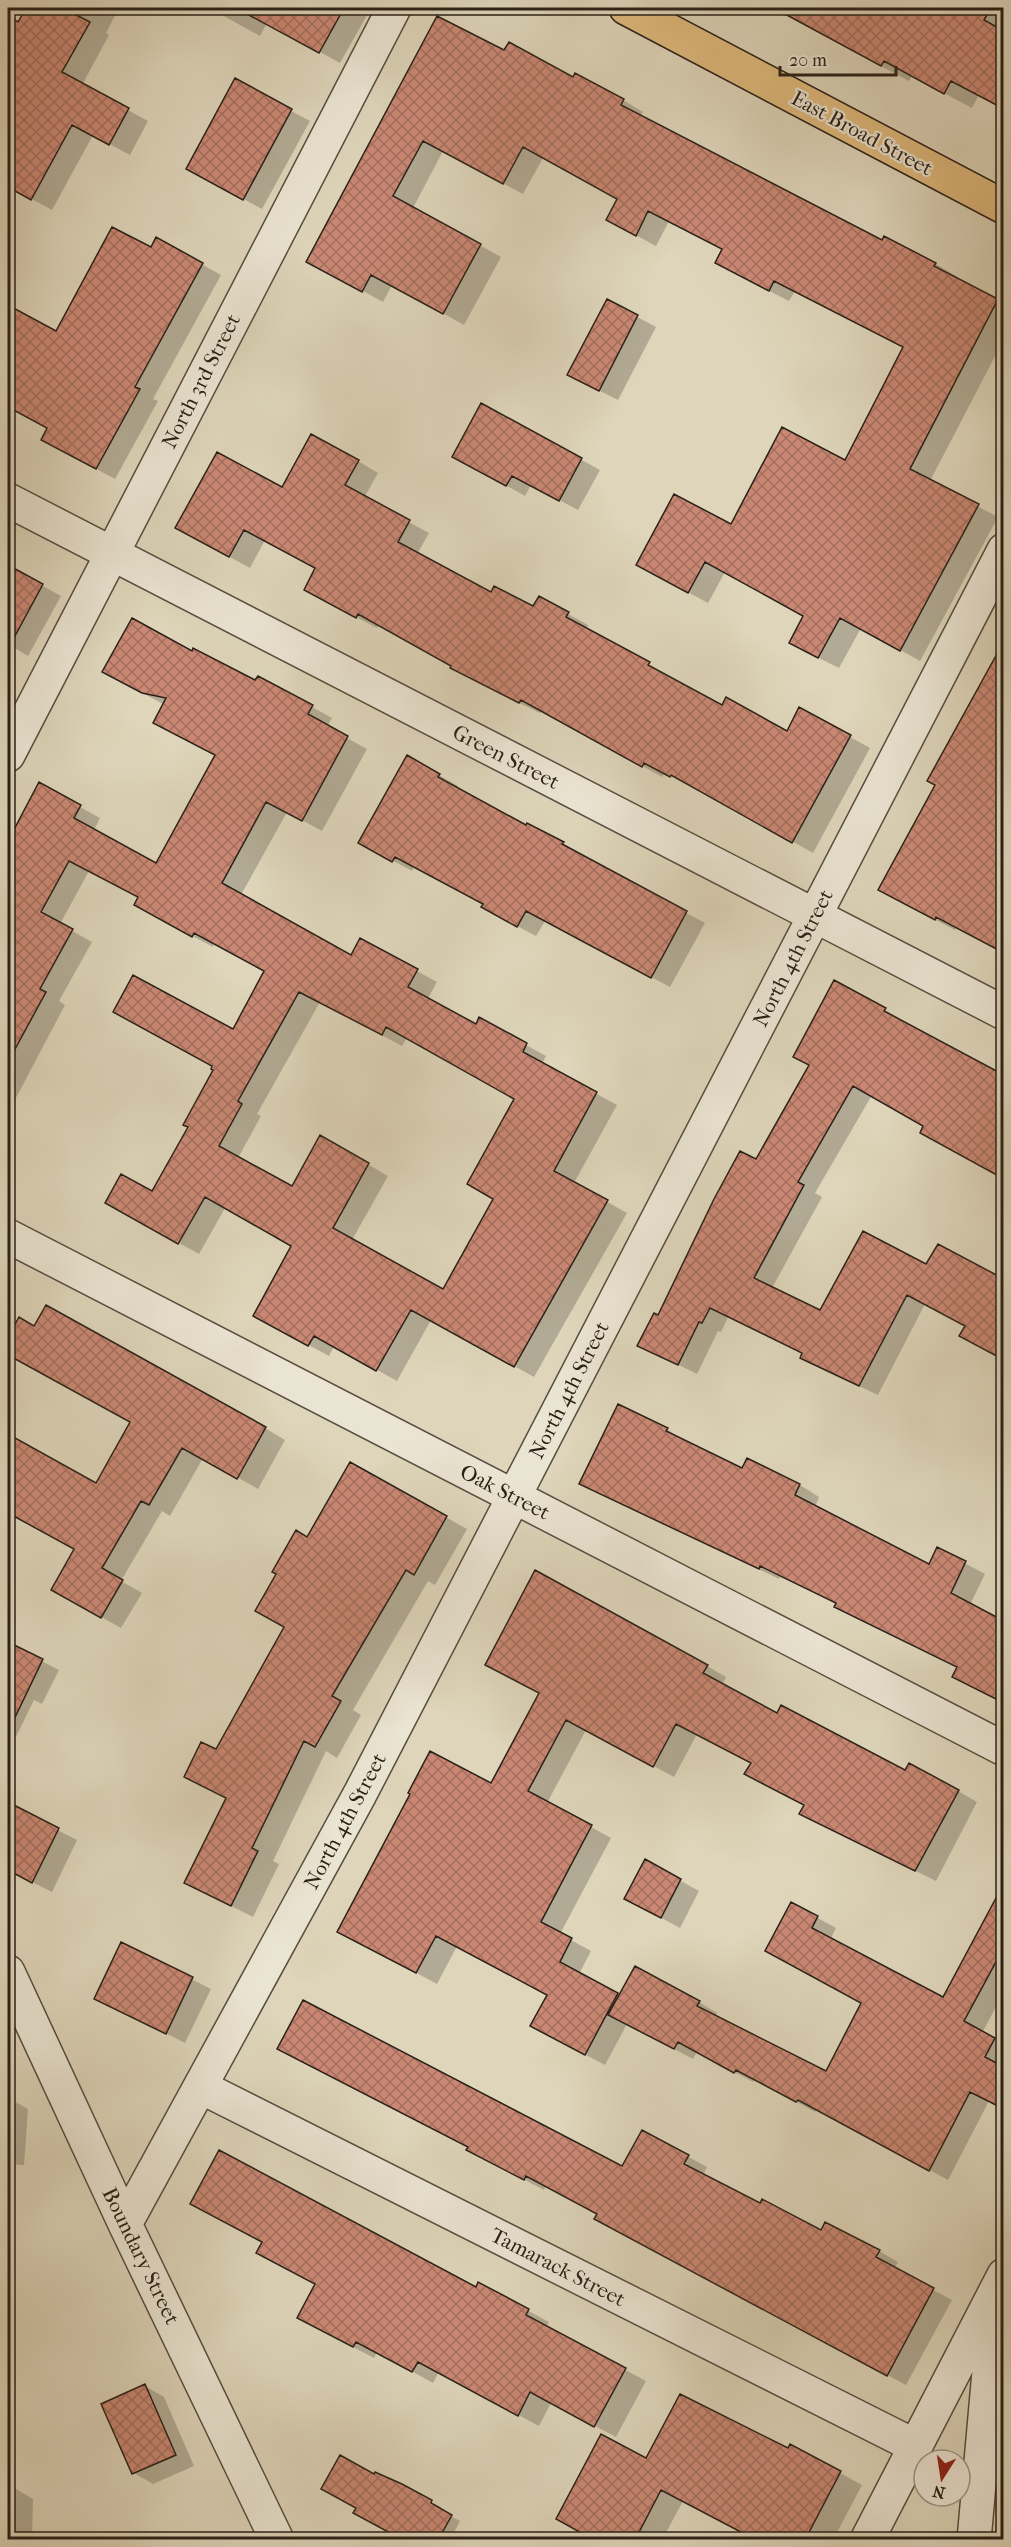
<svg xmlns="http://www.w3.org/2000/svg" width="1011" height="2547" font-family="'IM FELL French Canon',serif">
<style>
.shadow{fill:#0003;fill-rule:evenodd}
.building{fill:url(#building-cross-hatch);stroke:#292018;stroke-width:1.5;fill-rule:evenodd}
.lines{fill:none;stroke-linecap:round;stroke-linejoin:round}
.street-casing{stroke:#564d40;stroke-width:36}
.highway-casing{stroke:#292018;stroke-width:36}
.street{stroke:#eae4d2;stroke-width:33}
.highway{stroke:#dfba7d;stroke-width:33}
.labels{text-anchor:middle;stroke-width:4.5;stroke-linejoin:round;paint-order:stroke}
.street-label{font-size:21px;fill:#292018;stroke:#eae4d2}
</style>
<defs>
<pattern id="building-cross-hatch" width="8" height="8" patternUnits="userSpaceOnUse" patternTransform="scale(1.5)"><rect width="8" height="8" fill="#ca8874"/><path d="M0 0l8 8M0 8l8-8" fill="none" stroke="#a46f5e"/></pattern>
</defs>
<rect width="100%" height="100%" fill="#ded5ba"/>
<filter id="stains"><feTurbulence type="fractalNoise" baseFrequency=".00333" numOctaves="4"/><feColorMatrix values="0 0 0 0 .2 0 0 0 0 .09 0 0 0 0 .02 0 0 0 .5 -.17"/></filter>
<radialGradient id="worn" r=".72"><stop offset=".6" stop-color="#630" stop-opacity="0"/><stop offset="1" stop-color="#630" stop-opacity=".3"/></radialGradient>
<!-- shadow -->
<path class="shadow" d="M28,8h91l-13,25 3,2 -27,50 66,36 -18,34 -37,-20 -41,75 -44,-24v-168l11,6z
M209,8h162l-31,55 -73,-40 -7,13z
M794,8h210v100l-25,-13 -7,13 -60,-32 -3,5 -120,-64z
M505,52l118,48 20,12 -3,5 242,125 2,-4 52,26 20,12 -2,2 50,26v35l-74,142 68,36 -78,144 -59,-33 -22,40 -28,-14 -6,-38 -80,-44 -17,31 -50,-27 74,-50 113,-64 59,-114 -109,-57 -6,10 -53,-27 -13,-25 -54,-28 -13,25 -28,-15 -9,-32 -76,-41 -20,36 -80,-43 -30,57 88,49 -37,68 -72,-40 -9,17 -75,-41z
M291,111l19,10 -48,88 -55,-30z
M156,239l65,36 -68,124 5,2 -43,78 -54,-29 -13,-22 -40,-22v-100l49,27 94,-84z
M607,301l49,26 -38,73 -30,-15z
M482,405l118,65 -22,40 -47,-25 -6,11 -52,-29z
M358,461l20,12 -14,25 65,35 -12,21 75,40 41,14 6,-10 49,27 -2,5 136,77 65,26 63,4 20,11 -57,105 -121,-68 -1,2 -26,-14 -3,4 -120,-67 -2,3 -41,-20 -120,-69 -2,4 -51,-27 -9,-33 -52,-28 -15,28 -53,-29 86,-50z
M8,567l53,29 -33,60 -20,-12z
M192,653l120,54 20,11 -5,9 40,22 -45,82 -35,-19 -46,83 110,62 9,-17 57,31 20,11 -10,18 49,26 4,-7 46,26 20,11 -4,8 75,41 -43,78 53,30 -93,164 -103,-57 -34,61 -63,-35 -5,10 -54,-29 18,-81 -68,-38 -26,46 -73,-40 26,-21 38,-66 76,-155 -52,-29 -1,4 -58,-31 -16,-18 -50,-27 -29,53 32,18 -33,59 6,4 -57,108v-239l15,-28 17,-61 60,33 -6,12 63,35 59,-110 -51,-50 -41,-22zM320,1002l82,44 5,-8 109,61 -21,100 -51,92 -92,-51 36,-64 -67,-39 -28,51 -55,-30 23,-42 -4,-2z
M1004,661l-48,266 -1,3 -56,-29z
M407,757l51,29 -1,3 106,54 18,13 124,67 -35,64 -125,-66 -9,15 -34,-18 -18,-14 -70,-38 -2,5 -33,-18z
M835,982l169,95v103l-82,-48 3,-6 -53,-31 -57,98 7,4 -50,91 49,24 106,-46 71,12 6,-9v90l-38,-33 -41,-22 -47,91 -58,-27 -16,-14 -76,-37 -7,15 -3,-1 -21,43 -58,-29 117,-184 55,-96z
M8,1131l6,4 -6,12z
M19,1319l246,109 20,12 -27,49 -55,-31 -33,58 -8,-5 -41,70 21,12 -21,35 -68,-38 23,-41 -68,-37v-40l15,-28 74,41 35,-63 -124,-69v-13z
M667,1429l19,14 57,27 5,-10 52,25 19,12 -4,10 115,59 8,-17 47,25 -15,31 -12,63 -102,-50 -18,-14 -58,-27 -1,2 -198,-96z
M350,1464l117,65 -32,56 -7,-4 -75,129 8,5 -24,43 -11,-7 -53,110 6,3 -26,53 -67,-34 41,-85 -10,-47 69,-124 22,-88z
M8,1644l51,26 -17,34 -8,-4 -26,53z
M707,1666l19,11 -4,8 56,30 128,57 52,19 19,11 -41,79 -115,-57 -16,-18 -53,-43 -55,-29 -23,43 -88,-47 -39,73 64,35 -51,96 31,17 -12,23 41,22 79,6 18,11 -2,4 112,56 36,-70 -71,-99 44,24 -6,12 113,59 61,-113v106l-22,41 22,12v64l-15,-8 -41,79 -131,-71 -2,3 -60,-33 -2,3 -56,-30 -4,7 -66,-35 -22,41 -53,-28 -4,-42 -91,-49 -20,38 -78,-42 133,-157 49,-92z
M8,1805l69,35 -25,52 -44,-22z
M645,1861l54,30 -19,37 -35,-19z
M122,1944l89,45 -26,54 -89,-45z
M298,2059l325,109 19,-36 65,35 -4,8 58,30 61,27 57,19 19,11 -4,7 58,31 -46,85 -291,-156 -17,-15 -52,-28 -2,4 -57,-30 -18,-12z
M8,2098l20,11 -4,56 -16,-1z
M479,2284l70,38 -3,5 100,54 -30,56 -65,-34 -12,23 -100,-54 -6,11 -56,-31 -3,6 -54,-28 157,-41z
M145,2386l19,11 30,69 -41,18 -19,-11z
M791,2446l71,39 -29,55h-92l3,-7 -61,-32 -21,39h-67l51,-80 142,-10z
M340,2457l101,50 -2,3 21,11 -10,19h-45l-47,-33z
M8,2460l3,2v24l22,13 -1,41h-24z
M998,2498h6v42l-10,-1z"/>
<!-- building -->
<path class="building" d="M26,8h37l27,14 -28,50 67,36 -20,37 -37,-20 -41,75 -23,-13v-171l10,6z
M236,8h108l-25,45z
M774,8h217l-7,12 20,11v78l-53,-28 -7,13 -60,-33 -3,5z
M437,16l67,34 5,-8 64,35 2,-4 49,26 -3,6 261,135 2,-4 52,27 -2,3 64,33 -88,170 69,35 -79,147 -60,-33 -22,40 -29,-15 14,-27 -98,-54 -17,31 -52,-28 38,-71 57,30 51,-97 63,33 58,-113 -129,-66 -5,10 -54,-28 7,-14 -74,-38 -12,25 -30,-16 11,-21 -94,-52 -20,37 -80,-43 -30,55 88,48 -38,70 -72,-39 -9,17 -56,-30z
M235,78l57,31 -49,91 -57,-31z
M112,227l39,20 5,-10 47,26 -68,124 5,2 -44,80 -55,-29 6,-12 -39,-21v-102l48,26z
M607,299l31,16 -39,76 -32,-16z
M481,403l101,55 -23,43 -47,-25 -6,10 -54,-29z
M311,434l48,26 -14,25 65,35 -12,22 93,50 3,-6 39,20 6,-10 30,16 -3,5 84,45 -2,3 74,40 4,-8 61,34 12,-24 52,28 -59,108 -121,-68 -1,2 -26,-14 -2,4 -121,-67 -2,3 -69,-35 1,-2 -93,-52 -2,4 -52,-28 11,-22 -71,-38 -15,27 -54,-29 42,-76 65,35z
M8,565l35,19 -35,65z
M132,618l60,33 1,-3 62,32 3,-4 55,29 -5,9 40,22 -46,85 -36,-19 -44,81 129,72 9,-17 58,31 -10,18 68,37 3,-7 48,26 -4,9 74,40 -43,79 54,29 -94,167 -103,-57 -35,61 -62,-35 -6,10 -55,-30 38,-70 -86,-49 -27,47 -73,-41 16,-29 31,17 36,-64 -5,-2 30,-55 -2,-1 1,-3 -99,-54 20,-37 100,54 31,-58 -70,-38 -2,4 -58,-32 4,-8 -69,-36 -28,51 32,17 -33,60 6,3 -38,70v-221l31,-59 42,23 -7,13 82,45 59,-108 -62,-32 13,-25 -24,-5 -40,-21zM299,992l83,43 4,-8 128,72 -47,85 26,15 -50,90 -110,-61 36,-65 -49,-28 -28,51 -73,-40 23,-42 -4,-3z
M1004,641v312l-68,-36 -1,3 -57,-30 57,-105 -8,-4z
M407,755l33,19 -2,3 88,48 1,-2 37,19 -2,2 125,67 -36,67 -125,-67 -9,16 -36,-20 2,-3 -88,-47 -3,5 -34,-19z
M834,980l52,28 -2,3 120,64v104l-84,-46 3,-7 -70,-40 -55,96 6,3 -50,93 66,32 43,-79 63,33 12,-20 66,35v81l-45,-24 6,-10 -58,-31 -48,91 -59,-28 2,-5 -92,-45 -8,15 -3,-1 -21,43 -41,-19 17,-33 4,2 56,-116 26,-48 16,8 53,-94 -16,-8z
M46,1305l220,122 -29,52 -55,-31 -33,57 -8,-4 -39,67 21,12 -22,38 -50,-28 23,-41 -66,-36v-79l88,49 34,-61 -122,-67v-18l11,-20 15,9z
M618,1404l50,24 -2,3 76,37 5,-10 53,26 -5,11 134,69 8,-17 29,14 -15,32 53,28v82l-52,-26 5,-10 -123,-60 2,-4 -76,-37 -1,3 -180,-85z
M350,1462l97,54 -33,59 -8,-5 -74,126 9,5 -26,46 -11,-6 -52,107 6,3 -27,55 -47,-23 42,-85 -42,-21 17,-35 15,7 68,-122 -29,-16 21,-37 -4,-2 24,-42 11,7z
M535,1570l173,95 -5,8 74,40 4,-8 124,65 4,-7 50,27 -44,81 -116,-57 5,-9 -60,-31 7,-11 -75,-39 -23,43 -87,-47 -38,71 64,34 -51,97 31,16 -12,24 58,31 -33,62 -55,-29 17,-31 -111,-59 -20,37 -79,-41 73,-138 -2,-1 22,-42 61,32 48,-90 -54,-28z
M8,1642l35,17 -35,73z
M8,1802l51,26 -27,55 -24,-13z
M645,1859l36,20 -20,39 -37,-19z
M1004,1883v64l-40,74 31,17 -10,19 19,10v42l-34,-17 -41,79 -131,-71 -2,2 -60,-32 -2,3 -56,-31 -4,7 -66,-34 27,-49 65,35 -3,5 129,65 35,-68 -96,-52 26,-49 27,14 -6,12 131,69z
M121,1942l72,35 -27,57 -72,-35z
M303,2000l319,166 20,-36 47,25 -5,9 76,39 2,-4 59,31 4,-8 55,28 -4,7 58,31 -47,88 -293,-157 3,-5 -71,-38 -2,4 -58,-30 2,-3 -191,-98z
M219,2150l257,137 2,-5 51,27 -3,6 100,53 -32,59 -64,-35 -12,24 -100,-54 -6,10 -56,-30 -3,5 -56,-29 18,-34 -59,-31 6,-11 -72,-38z
M145,2384l31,71 -44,19 -31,-70z
M680,2394l108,54 2,-4 51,27 -36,69h-49l-95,-50 -26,50h-41l-38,-21 45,-85 45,24z
M340,2455l34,19 1,-2 27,12 30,16 -1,3 21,12 -14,25h-35l-50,-27 3,-5 -35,-19z"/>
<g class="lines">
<defs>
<path id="street" d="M8,500l996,513
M8,755l386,-747
M8,1236l996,513
M8,1972l117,252 152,316
M201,2087l714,359
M125,2224l235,-430 644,-1244
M867,2540l137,-265
M974,2540l21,-235"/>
<path id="highway" d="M626,8l378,199"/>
</defs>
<!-- street casing -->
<use href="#street" class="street-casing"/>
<!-- highway casing -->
<use href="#highway" class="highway-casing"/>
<!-- street -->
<use href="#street" class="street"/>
<!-- highway -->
<use href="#highway" class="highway"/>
</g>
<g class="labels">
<!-- street labels -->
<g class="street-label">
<text transform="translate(862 133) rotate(28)" y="7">East Broad Street</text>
<text transform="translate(201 381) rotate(-63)" y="7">North 3rd Street</text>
<text transform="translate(506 757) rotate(27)" y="7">Green Street</text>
<text transform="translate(793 958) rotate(-63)" y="7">North 4th Street</text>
<text transform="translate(569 1390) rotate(-63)" y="7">North 4th Street</text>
<text transform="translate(505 1492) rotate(27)" y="7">Oak Street</text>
<text transform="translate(345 1821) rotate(-62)" y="7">North 4th Street</text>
<text transform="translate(141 2256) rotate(64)" y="7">Boundary Street</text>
<text transform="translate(558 2267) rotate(27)" y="7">Tamarack Street</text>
</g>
</g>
<!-- margin -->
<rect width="1011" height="2547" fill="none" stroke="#ded5ba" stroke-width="30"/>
<rect x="9" y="9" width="993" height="2529" fill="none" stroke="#292018" stroke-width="3"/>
<rect x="15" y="15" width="981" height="2517" fill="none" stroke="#292018" stroke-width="1.5"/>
<!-- north arrow -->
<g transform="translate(942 2478) rotate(192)"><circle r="28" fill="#eae4d2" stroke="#9d9688" stroke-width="1.5"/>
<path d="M0-4.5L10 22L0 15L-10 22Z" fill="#8f2418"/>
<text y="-9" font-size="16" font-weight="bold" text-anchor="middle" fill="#292018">N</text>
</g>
<!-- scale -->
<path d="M780 66v9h116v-9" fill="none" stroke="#292018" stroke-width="3"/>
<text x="789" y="66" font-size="18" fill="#292018" stroke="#eae4d2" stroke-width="4.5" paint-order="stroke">20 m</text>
<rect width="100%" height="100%" filter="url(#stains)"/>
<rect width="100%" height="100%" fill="url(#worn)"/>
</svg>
